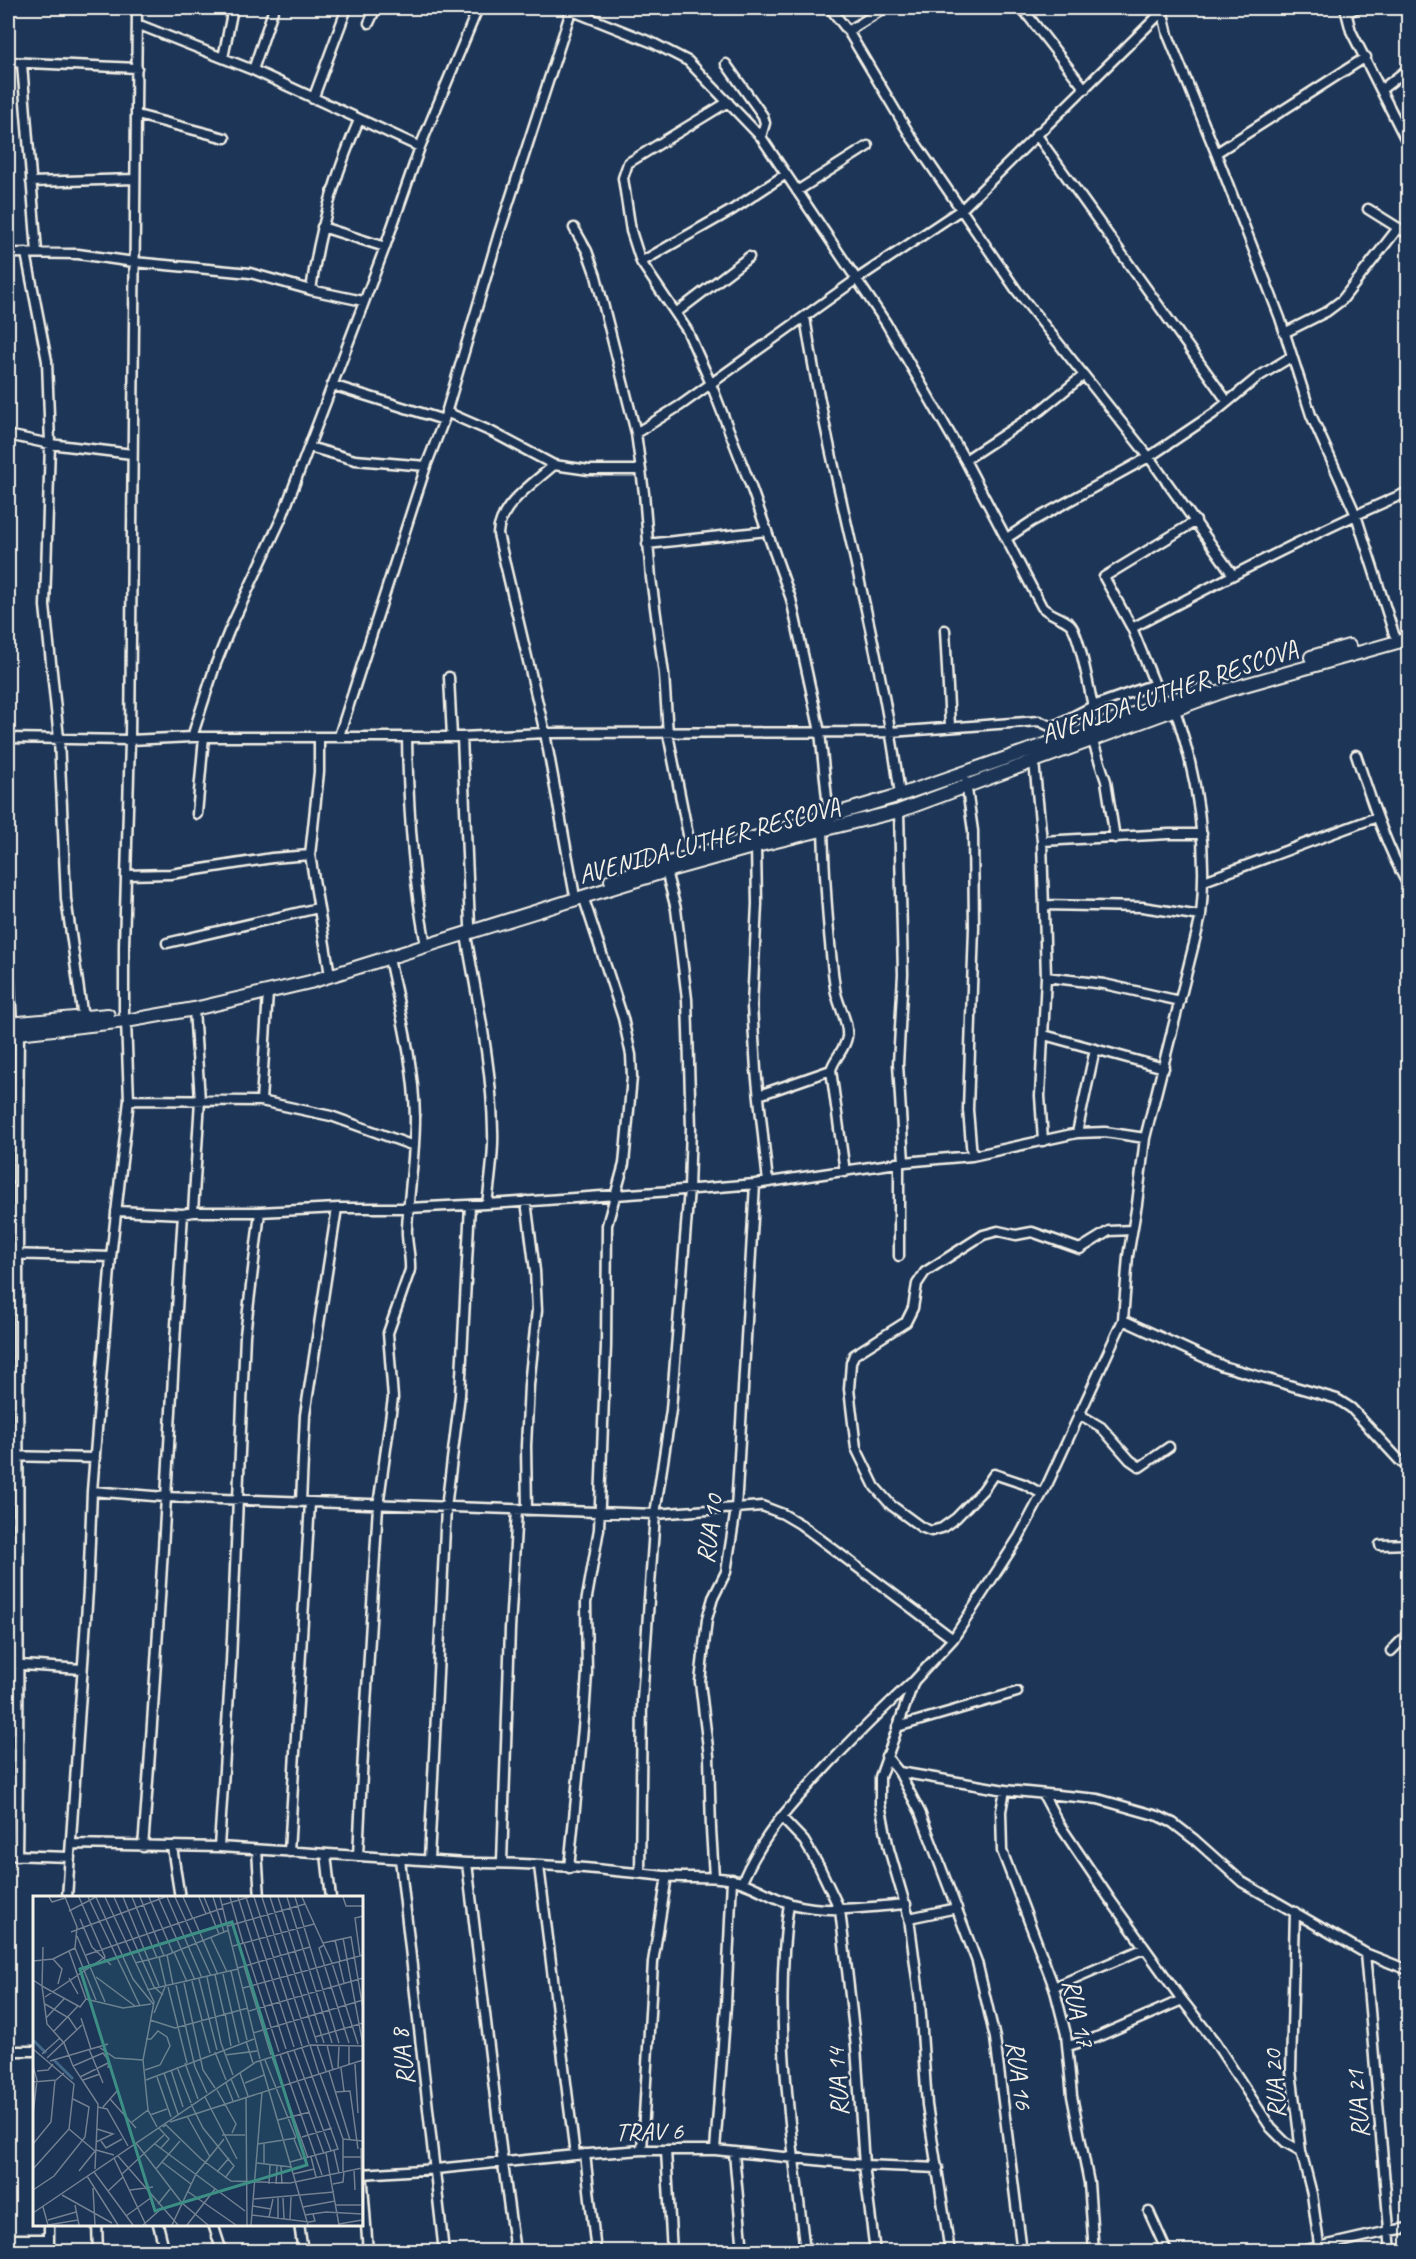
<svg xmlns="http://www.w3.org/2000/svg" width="1416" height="2259" font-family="Caveat,sans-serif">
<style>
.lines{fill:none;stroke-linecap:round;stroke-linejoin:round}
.minor-casing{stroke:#f4f1e8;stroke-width:13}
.secondary-casing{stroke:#f4f1e8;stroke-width:16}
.minor{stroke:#1d3557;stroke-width:8}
.secondary{stroke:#1d3557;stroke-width:12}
.labels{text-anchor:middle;stroke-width:5;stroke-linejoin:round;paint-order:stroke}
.street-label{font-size:26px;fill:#f4f1e8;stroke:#1d3557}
.inset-river{fill:none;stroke:#43688a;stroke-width:3}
.inset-road{fill:none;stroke:#738091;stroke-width:1.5}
.view{fill:#3d8f86;fill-opacity:0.15;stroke:#3d8f86;stroke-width:3}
.inset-edge{fill:none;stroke:#f4f1e8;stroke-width:3}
</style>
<rect width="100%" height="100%" fill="#1d3557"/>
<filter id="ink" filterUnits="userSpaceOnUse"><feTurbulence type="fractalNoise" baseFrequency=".0167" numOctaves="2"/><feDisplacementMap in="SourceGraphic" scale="12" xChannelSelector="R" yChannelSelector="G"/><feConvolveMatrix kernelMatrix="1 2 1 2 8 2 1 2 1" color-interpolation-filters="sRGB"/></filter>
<g filter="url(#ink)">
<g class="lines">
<defs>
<path id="minor" d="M565,8l88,35 35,18 73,76 125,186 79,137 77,147c8,8 20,10 28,17 10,10 19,66 23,82l62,-22
M830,8l18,23 62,104 107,156 132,166 84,118
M1022,8l63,81
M1345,8l6,23 57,113
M1162,9l6,26 48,118 64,165 31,97 45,100 38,119
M1347,13l10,-5
M369,23l7,-15
M137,24l116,46 167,77
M848,31l37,-23
M223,58l10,-50
M8,62l129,6
M22,64l15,188
M726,64l37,52 2,7 -4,14
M253,70l21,-62
M1382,89l26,-20
M313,99l34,-91
M728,102l-100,61 -5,15 8,53 10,31 46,68 24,54 39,100 41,115 29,133 9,85
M137,115l88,23
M1036,134l191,267
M1216,153l150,-96
M31,182l104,-3
M797,191l71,-45
M1368,209l40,25
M322,227l63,20
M574,228l13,23 9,25 40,157 8,60 7,85 13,96 4,60 24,121
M8,253l70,1 56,8 116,11 61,17 52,11
M26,253l21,108 3,83 -5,162 14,132 7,161 17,119
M641,262l91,-52 54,-36
M311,290c8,-59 24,-115 48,-170
M677,312l72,-55
M805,317c25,160 74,317 95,478
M1284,333l42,-21 16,-12 56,-72
M332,385l112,35
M446,412l46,20 62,33 35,5h52
M636,433l45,-28 176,-126 105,-70 204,-201
M8,435l42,9 82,10
M309,447l46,13 71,6
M965,460l76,-50 43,-35
M554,465c-20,18 -55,40 -56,69l47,199 29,158
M1007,538l24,-16 118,-65 64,-43 45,-37 33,-20
M647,544l120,-13
M1132,628c91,-48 182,-96 276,-136
M945,630l5,96
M449,677l3,60
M1162,702l-30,-74 -28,-51 92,-56
M1052,727l41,-21
M339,736l87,-270 18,-46 55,-187 73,-225
M192,737l23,-71 14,-35 53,-114 103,-270 35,-100 58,-139
M319,737v35l-9,83 19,114
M407,737c1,68 5,135 18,203
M462,737l8,188
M8,738l122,2 62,-3h270l83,-4 346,-1 148,-11 13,6 7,12
M1092,739l14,42 9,57
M1356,755c15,44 29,89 52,130
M1034,762l8,79 4,136 -6,119 3,45
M966,782l7,49 1,96 -6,183 4,46
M899,811l4,163 -5,90 6,98
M197,814l7,-77
M823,831c2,53 5,105 12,157 2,16 14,33 12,49 -2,13 -13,21 -16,33l14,102
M1042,841l127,-7h33
M756,846l1,58 -5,102 4,64 12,112
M126,875l45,-1 101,-16 38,-3
M1204,881l173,-64
M1044,905l98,2 59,9
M466,935c11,64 26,130 27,196 1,24 -3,49 -6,73
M167,943l151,-35
M8,951l4,73
M1046,977l58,7 76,17
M124,1013v-67l6,-206 7,-732
M1044,1035l120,33
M759,1095l72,-25
M129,1100l132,1 70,15 83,30
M261,1101l7,-108
M1077,1133l18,-84
M899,1163v93
M526,1201l9,70 2,39 -8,75 -3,61 1,63
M116,1211l67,3 10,-2h67l77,-4h71l97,-5 166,-12 84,-7 149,-22 68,-6 105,-23 28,-1 40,6
M193,1212l7,-112 -6,-91
M8,1254l103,3
M1123,1320l100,46 114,33 14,9 50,54 7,4
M1079,1414l22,13 29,33 10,7 29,-20
M8,1456l87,2
M92,1491l73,6 490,17 107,-8 21,8 17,10 153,115
M1042,1494l-18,-10 -30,-10 -11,16 -27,28 -14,10 -11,3 -10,-4 -30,-22 -16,-18 -19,-39 -7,-59 2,-26 3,-8 52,-33 7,-14 4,-24 8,-12 58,-37 15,-4 18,4 16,-3 48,17 29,-18 23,-1
M301,1502l4,-87 32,-207
M1380,1545l28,-1
M1391,1651l17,-17
M8,1664l74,5
M897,1727l120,-35
M886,1756l13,16 21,40 57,150 18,76 27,214
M899,1772l106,18 93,9 60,17 15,7 22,17 47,42 123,71 43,17
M1005,1790l-4,21 1,40 52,136 12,47 6,62 17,87 5,69
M1043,1794l16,30 50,74 73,102 33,42 56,86 14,14 16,9
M781,1817l23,24 15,25 21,44 16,137 8,118 11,87
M71,1844l148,3 248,16c65,-1 132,6 197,13 21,2 43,0 64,3 23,3 42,19 64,25 38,10 75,3 114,0
M143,1847c17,-211 26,-422 40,-633
M172,1847l8,51
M219,1847l12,-185 14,-327 15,-123
M257,1850l3,48
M289,1852l21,-349
M326,1854l5,44
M8,1855l62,2
M17,1856c4,-275 -1,-549 2,-823
M358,1856l5,-102 15,-248 15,-108 -5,-65 22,-63c1,-14 -4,-28 -3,-42 2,-37 8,-73 8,-110 -1,-55 -15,-107 -26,-160
M400,1859l44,393
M429,1860l17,-352 14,-113 10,-190
M502,1862l8,-233 7,-119
M467,1863l36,301 12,88
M539,1866l36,289
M569,1868l15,-150 3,-45 -1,-70 13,-74 7,-183 1,-121 17,-61 8,-87 -1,-22 -8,-37 -40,-122
M640,1873l2,-173 13,-186 16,-104 18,-221 2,-62 -4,-128 -11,-90 -10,-38
M714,1877l-3,-48 -2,-73 -9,-74 7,-63 6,-21 13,-26 10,-63 19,-325
M742,1882c22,-50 51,-79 87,-118 27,-28 53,-55 82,-81
M67,1898l21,-308 4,-99 19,-234 18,-157 -3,-79
M789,1903c-17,116 3,234 16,349
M1295,1912l-4,159 10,80 11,43 8,58
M909,1918l48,-10
M1365,1953l26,299
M1054,1987l89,-38
M1068,2046l27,-8 87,-38
M8,2051h26
M642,2150l11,-188 14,-86
M715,2150l11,-145 6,-126
M666,2151l6,101
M734,2153l9,99
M585,2154l11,98
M362,2171l6,81
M362,2174l74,-5 139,-14 67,-5h73l149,15 74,3
M1149,2212l18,40
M97,2224l1,28
M158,2224l7,28
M213,2224l9,28
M299,2224l4,28
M8,2239h41
M49,2252v-28
M950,2252l-23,-147 -7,-103 -11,-84 -20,-69 -9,-45v-27l34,-96 39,-42 66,-102 29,-54 75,-163 5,-64 9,-52 8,-66 56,-222c7,-72 -3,-140 -27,-209
M1297,2252l92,-21 19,-3"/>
<path id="secondary" d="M1311,657l38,-11
M611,880l289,-85 308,-107
M8,1024l100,-9
M8,1034l118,-13 68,-12 116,-27 356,-111 90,-25 143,-35 328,-121 181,-51"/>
</defs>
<!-- minor casing -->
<use href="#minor" class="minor-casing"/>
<!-- secondary casing -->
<use href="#secondary" class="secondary-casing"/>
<!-- minor -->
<use href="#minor" class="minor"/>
<!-- secondary -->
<use href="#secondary" class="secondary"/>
</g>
</g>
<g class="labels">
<!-- street labels -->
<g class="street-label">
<text transform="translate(1169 691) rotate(-19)" y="9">AVENIDA LUTHER RESCOVA</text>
<text transform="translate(709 840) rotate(-15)" y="9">AVENIDA LUTHER RESCOVA</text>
<text transform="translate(709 1529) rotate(-82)" y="9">RUA 10</text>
<text transform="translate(1079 2013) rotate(77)" y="9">RUA 17</text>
<text transform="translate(402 2057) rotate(-97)" y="9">RUA 8</text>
<text transform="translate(1020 2075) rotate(82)" y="9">RUA 16</text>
<text transform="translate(837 2082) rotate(-94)" y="9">RUA 14</text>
<text transform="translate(1274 2084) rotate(-94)" y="9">RUA 20</text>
<text transform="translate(1357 2104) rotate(-95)" y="9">RUA 21</text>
<text transform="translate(649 2131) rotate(-1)" y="9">TRAV 6</text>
</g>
</g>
<!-- overview -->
<g transform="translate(33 1896)">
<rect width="330" height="330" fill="#1d3557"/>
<path class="inset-river" d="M0,144l13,13M21,164l19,19"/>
<path class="inset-road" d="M16,1l3,5 13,-4M32,1l12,30 -2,21 21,52M55,1l52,109M63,1l37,82 21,26M72,1l49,105 -11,58 5,50 9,17M81,1l40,90 9,8M90,1l36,89M99,1l25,61M107,1l24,59M116,1l24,56M125,1l37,83M134,1l35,81M142,1l36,79M150,1l10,22M166,1l7,17M171,1l15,37M180,1l11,35M187,1l40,162M197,1l13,46M205,1l48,152M213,1l48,150M221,1l48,149M229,1l47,147M237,1l47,146M245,1l46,146M254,1l45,146M262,1l44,146M269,1l30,66 26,81M310,1l3,9h17M189,9l27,-8M36,15l27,-14M47,23l12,28 19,18M161,23l24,56M195,30l77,-22M38,36l94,-35M44,40l28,66M178,42l16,34M310,42l20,107M302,44l5,21M211,47l35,109M290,47l28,-6 12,72M291,49l-5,3 30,95M200,50l81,-22M10,51l-1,39 38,21 6,-8M36,55l17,48M141,56l13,30M53,59l137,-47M134,59l6,30M327,60l-5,-38 8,-2M126,61l7,30M20,63l9,10 -4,15M0,65l20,-2 22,-11M306,66l5,21M102,67l32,-8 62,-25M211,70l27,89M205,72l72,-21M198,75l16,69M190,78l16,69M182,79l9,39M63,81l39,29M174,81l14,66 12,32M36,82l9,16M166,83l18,71M0,84l9,6 5,38 17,19 9,23 25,38 -3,65M159,85l10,39M151,87l19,87 12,18M143,89l19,82 12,26M135,91l19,76M210,92l120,-33M114,94l91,-21M12,101l60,-40 -26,-60M53,103l37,9 28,-4M12,108l24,14 8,12M216,115l114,-33M121,117l11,-26M192,117l6,33M13,122l19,-20M48,122l10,31M117,124l25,8 73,-20M168,124l9,33M21,135l24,-25M220,137l110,-33M282,141l48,-14M213,145l7,22M277,149l9,29M284,149l9,26M294,149l6,25M316,150v19M66,151l16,11 28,2M0,153l41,35 -5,45 -36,40M56,153l14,34M261,154l37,101M254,155l37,103M182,156l11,28M9,158l18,-16M247,158l42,121M192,159l32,-4M239,161l36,101M14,162l35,-33M227,164l48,165M232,164l31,78M17,165l58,-17M152,167l13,36M322,168l3,49M0,170l4,14 -4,35M40,170l30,-13 6,8 -1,7M144,171l14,36M305,172l1,-22M308,172l3,23M112,174l15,-5 10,-19 -3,-9 -9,-6 -7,8h-5M138,174l12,37M4,175l11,-1 5,-6M296,175l21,69M131,177l14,41M207,177l8,23M287,178l23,65v33M47,181l28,-14M124,181l14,40M198,183l8,19M50,184l17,-6M113,184l108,-41M0,186l23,-2 8,-7M193,187l7,18M212,187l19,-8M184,194l19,34 -4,9M303,196l14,-1 8,58M172,201l32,62M213,201l1,128M77,203l26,29M158,208l12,24 31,38 -9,12M65,211l9,2 21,37M70,211l14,-16M117,219l17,-6M154,220l23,41M245,224l32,-8M99,226l16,-12M137,226l193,-62M130,231l3,-2 35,34 30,22 59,2 72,-15M126,232l10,11 -8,9M36,233l26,22 -16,20M189,239h23M269,241l30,-9M261,243l8,20M310,243l20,2M68,245l5,7 16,-9M63,246l17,-8 -16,-5M103,247l46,60 26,22M0,248l18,-22 4,-42M122,248l90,67M225,248l38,-6M231,248v19M328,252l1,77M63,254l18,5M301,255l5,22M293,257l13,72M85,260l60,69M278,261l5,20M310,261h19M81,262l32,67M129,266l29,22M257,266l48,-13 -36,-101M224,267l34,4M248,270l1,18M123,273l24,-28M321,273l1,21M61,276l39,53M184,276l12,-14M89,278l42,-39M260,278l21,-5M54,280l31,49M236,288l1,-19M243,288l1,-18M300,288l10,-2 1,-11M60,292l2,37M0,294l21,-14 31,-39 4,-30 -16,-8M97,294l23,-3M75,295l15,-14M154,295l49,34M29,299l50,28M245,302v20M250,302l1,21M221,303l80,-7M125,308l12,-15M42,309l4,20M302,309h27M220,310l18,3M10,311l5,18M270,311l32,-6M0,317l223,-151 54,-17 53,1M219,319l57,7 6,-1 -2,-7M272,319l21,-3 36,2M93,320l26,-19M236,321l4,-18M15,324l28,-8M257,324l1,-23M306,328l23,-4M15,329l30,-5M110,329l19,-17M139,329l24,-51 28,-35M154,329l28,-36M218,329l11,-133"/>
<path class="view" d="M199,26l75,243 -152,46 -75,-242z"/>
<rect width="330" height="330" class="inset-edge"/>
</g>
<!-- margin -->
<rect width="1416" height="2259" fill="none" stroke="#1d3557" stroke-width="30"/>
<rect x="15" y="15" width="1386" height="2229" fill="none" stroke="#f4f1e8" stroke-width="2" filter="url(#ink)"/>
</svg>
